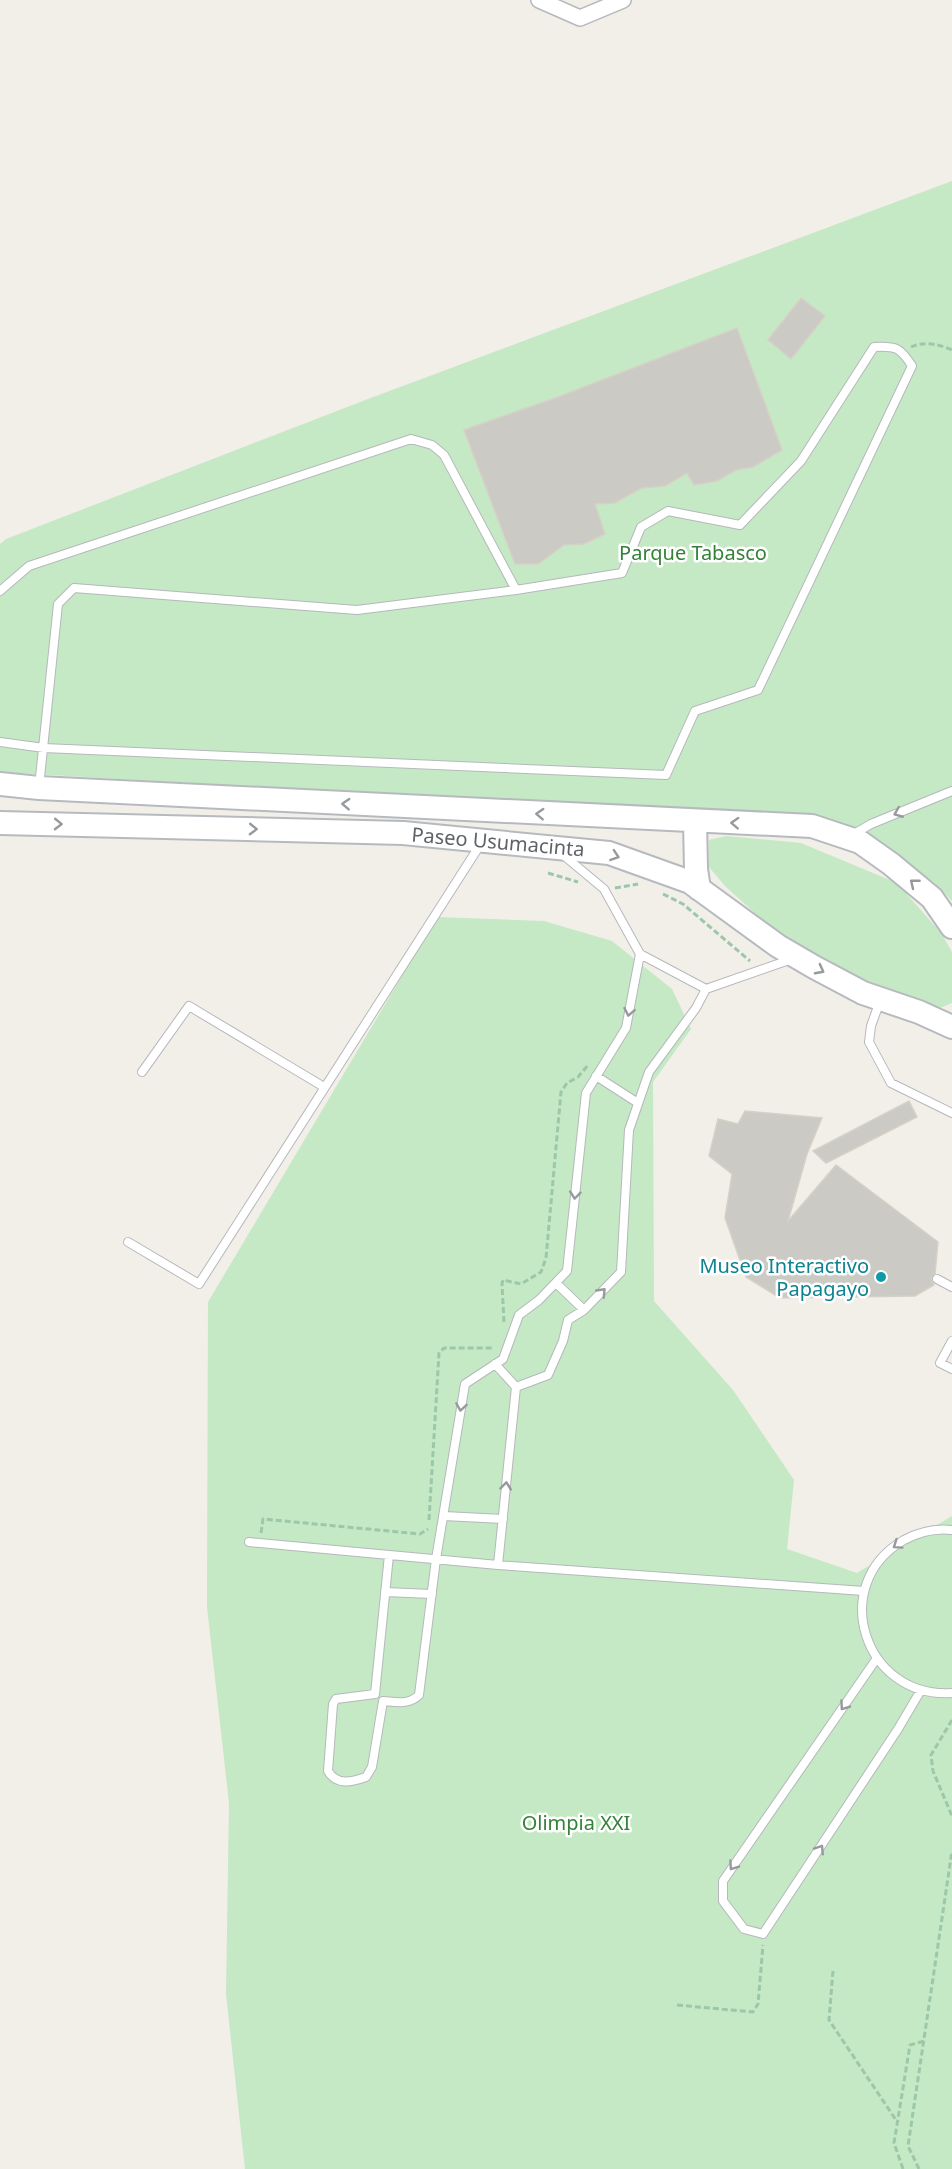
<svg xmlns="http://www.w3.org/2000/svg" width="952" height="2169" font-family="'Noto Sans',sans-serif">
<style>
.green{fill:#c5e8c5}
.building{fill:#cccac5;stroke:#d6d1c6;stroke-width:1.5}
.lines{fill:none;stroke-linecap:round;stroke-linejoin:round}
.service-casing{stroke:#b5b8bc;stroke-width:10}
.minor-casing{stroke:#b5b8bc;stroke-width:18}
.secondary-casing{stroke:#b6babf;stroke-width:26}
.path{stroke:#9cc7a9;stroke-width:3;stroke-dasharray:6 3;stroke-linecap:butt}
.service{stroke:#fff;stroke-width:8}
.minor{stroke:#fff;stroke-width:15}
.secondary{stroke:#fff;stroke-width:22}
.oneway{stroke:#979a9d}
.culture-dot{fill:#0f9aa8;stroke:#fff;stroke-width:2}
.labels{text-anchor:middle;stroke-width:5;stroke-linejoin:round;paint-order:stroke}
.park-label{font-size:20px;fill:#348238;stroke:#fff}
.street-label{font-size:20px;fill:#5f6368;stroke:#fff}
.culture-label{font-size:20px;fill:#0d838f;stroke:#fff;text-anchor:end}
</style>
<rect width="100%" height="100%" fill="#f1efe8"/>
<!-- green -->
<path class="green" d="M952,181v720l-12,-13 -40,-32 -38,-24 -243,-24 -619,-36v-228l6,-5 362,-140z
M726,836l75,7 96,40 44,50 11,19v51l-12,5 -93,-31 -66,-40 -56,-51 -17,-20 1,-26z
M437,917l107,4 68,20 60,48 19,40 -38,53 1,219 79,89 61,90 -7,69 70,24 95,-57v653h-707l-19,-175 3,-191 -22,-196 1,-305z"/>
<!-- building -->
<path class="building" d="M801,298l24,18 -34,43 -23,-19z
M737,328l45,122 -29,17 -17,3 -19,11 -23,4 -7,-12 -22,13 -23,2 -27,15 -20,1 10,30 -21,10 -20,1 -26,19h-23l-51,-134 94,-33z
M909,1101l8,16 -91,46 -13,-12z
M745,1111l77,7 -15,36 -19,67 48,-56 102,77 -3,32 -4,5 3,6 -19,11 -135,2 -34,-21 -21,-59 7,-44 -23,-18 9,-37 20,5z"/>
<g class="lines">
<defs>
<path id="service" d="M0,591l29,-25 382,-127 21,6 12,10 72,135 106,-17 19,-46 27,-16 72,14 61,-64 73,-114c22,-1 26,0 38,19l-154,324 -63,21 -29,64 -622,-27 -44,-6
M39,787l19,-183 16,-16 283,22 159,-20
M852,835l19,-11 81,-33
M562,854l42,35 36,65 66,35 86,-30
M880,1001l-9,25 -2,16 22,41 61,30
M142,1072l47,-66 135,81
M596,1076l42,27
M128,1242l71,42 281,-439
M937,1279l15,8
M556,1283l28,27
M952,1341l-12,22 12,6
M495,1364l21,23
M444,1516l59,3
M952,1530c-17,-2 -33,2 -48,10 -77,44 -40,159 48,153
M249,1542l249,23 366,26
M389,1555l-14,139 -39,5 -3,5 -5,67c9,15 24,11 38,6l6,-10 11,-66c14,1 26,4 36,-6l17,-136 29,-175 38,-25 16,-44 20,-15 28,-29 19,-178 40,-65 14,-74
M498,1565l18,-178 32,-12 15,-34 5,-21 16,-10 37,-38 8,-142 20,-58 47,-64 10,-19
M385,1592l47,2
M877,1658l-154,223v20l21,28 19,5 135,-205 23,-39"/>
<path id="minor" d="M539,0l41,18 43,-18"/>
<path id="secondary" d="M0,784l39,4 773,38 48,16 31,22 41,34 20,29
M695,821l1,48 3,20
M0,823l403,10 206,20 81,29 88,64 36,21 49,26 56,19 33,15"/>
</defs>
<!-- service casing -->
<use href="#service" class="service-casing"/>
<!-- minor casing -->
<use href="#minor" class="minor-casing"/>
<!-- secondary casing -->
<use href="#secondary" class="secondary-casing"/>
<!-- path -->
<path class="path" d="M911,347c13,-6 28,-3 41,3
M548,873l30,9
M615,888l23,-4
M663,894l20,10 67,57
M504,1322l-2,-38 1,-4 18,4 20,-12 5,-14 15,-166 6,-9 11,-6 11,-13
M429,1520l10,-167 5,-5h50
M261,1533l2,-14 157,15 8,-5
M952,1720l-21,35 2,16 19,45
M833,1971l-4,49 69,103
M677,2005l76,7 5,-8 5,-59
M903,2169l-9,-26 16,-98 14,-4
M919,2169l-11,-23 44,-295"/>
<!-- service -->
<use href="#service" class="service"/>
<!-- minor -->
<use href="#minor" class="minor"/>
<!-- secondary -->
<use href="#secondary" class="secondary"/>
</g>
<!-- one-way arrows -->
<defs><path id="oneway-chevron" d="M-2-3.5L2.5 0L-2 3.5" fill="none" stroke-width="1.6" stroke-linecap="round" stroke-linejoin="round" transform="scale(1.5)"/></defs>
<g class="oneway">
<use href="#oneway-chevron" transform="translate(346 804) rotate(-177)"/>
<use href="#oneway-chevron" transform="translate(898 813) rotate(158)"/>
<use href="#oneway-chevron" transform="translate(540 814) rotate(-177)"/>
<use href="#oneway-chevron" transform="translate(735 823) rotate(-177)"/>
<use href="#oneway-chevron" transform="translate(58 824) rotate(1)"/>
<use href="#oneway-chevron" transform="translate(253 829) rotate(1)"/>
<use href="#oneway-chevron" transform="translate(615 856) rotate(19)"/>
<use href="#oneway-chevron" transform="translate(914 883) rotate(-141)"/>
<use href="#oneway-chevron" transform="translate(820 970) rotate(28)"/>
<use href="#oneway-chevron" transform="translate(629 1012) rotate(101)"/>
<use href="#oneway-chevron" transform="translate(575 1195) rotate(96)"/>
<use href="#oneway-chevron" transform="translate(602 1292) rotate(-46)"/>
<use href="#oneway-chevron" transform="translate(461 1407) rotate(99)"/>
<use href="#oneway-chevron" transform="translate(506 1486) rotate(-84)"/>
<use href="#oneway-chevron" transform="translate(897 1545) rotate(146)"/>
<use href="#oneway-chevron" transform="translate(844 1706) rotate(125)"/>
<use href="#oneway-chevron" transform="translate(820 1849) rotate(-57)"/>
<use href="#oneway-chevron" transform="translate(733 1866) rotate(125)"/>
</g>
<!-- markers -->
<circle class="culture-dot" cx="881" cy="1277" r="6"/>
<g class="labels">
<!-- park labels -->
<g class="park-label">
<text x="693" y="560">Parque Tabasco</text>
<text x="576" y="1830">Olimpia XXI</text>
</g>
<!-- street labels -->
<g class="street-label">
<text transform="translate(498 842) rotate(5)" y="7">Paseo Usumacinta</text>
</g>
<!-- culture labels -->
<g class="culture-label">
<text x="869" y="1273">Museo Interactivo<tspan x="869" dy="23">Papagayo</tspan></text>
</g>
</g>
</svg>
